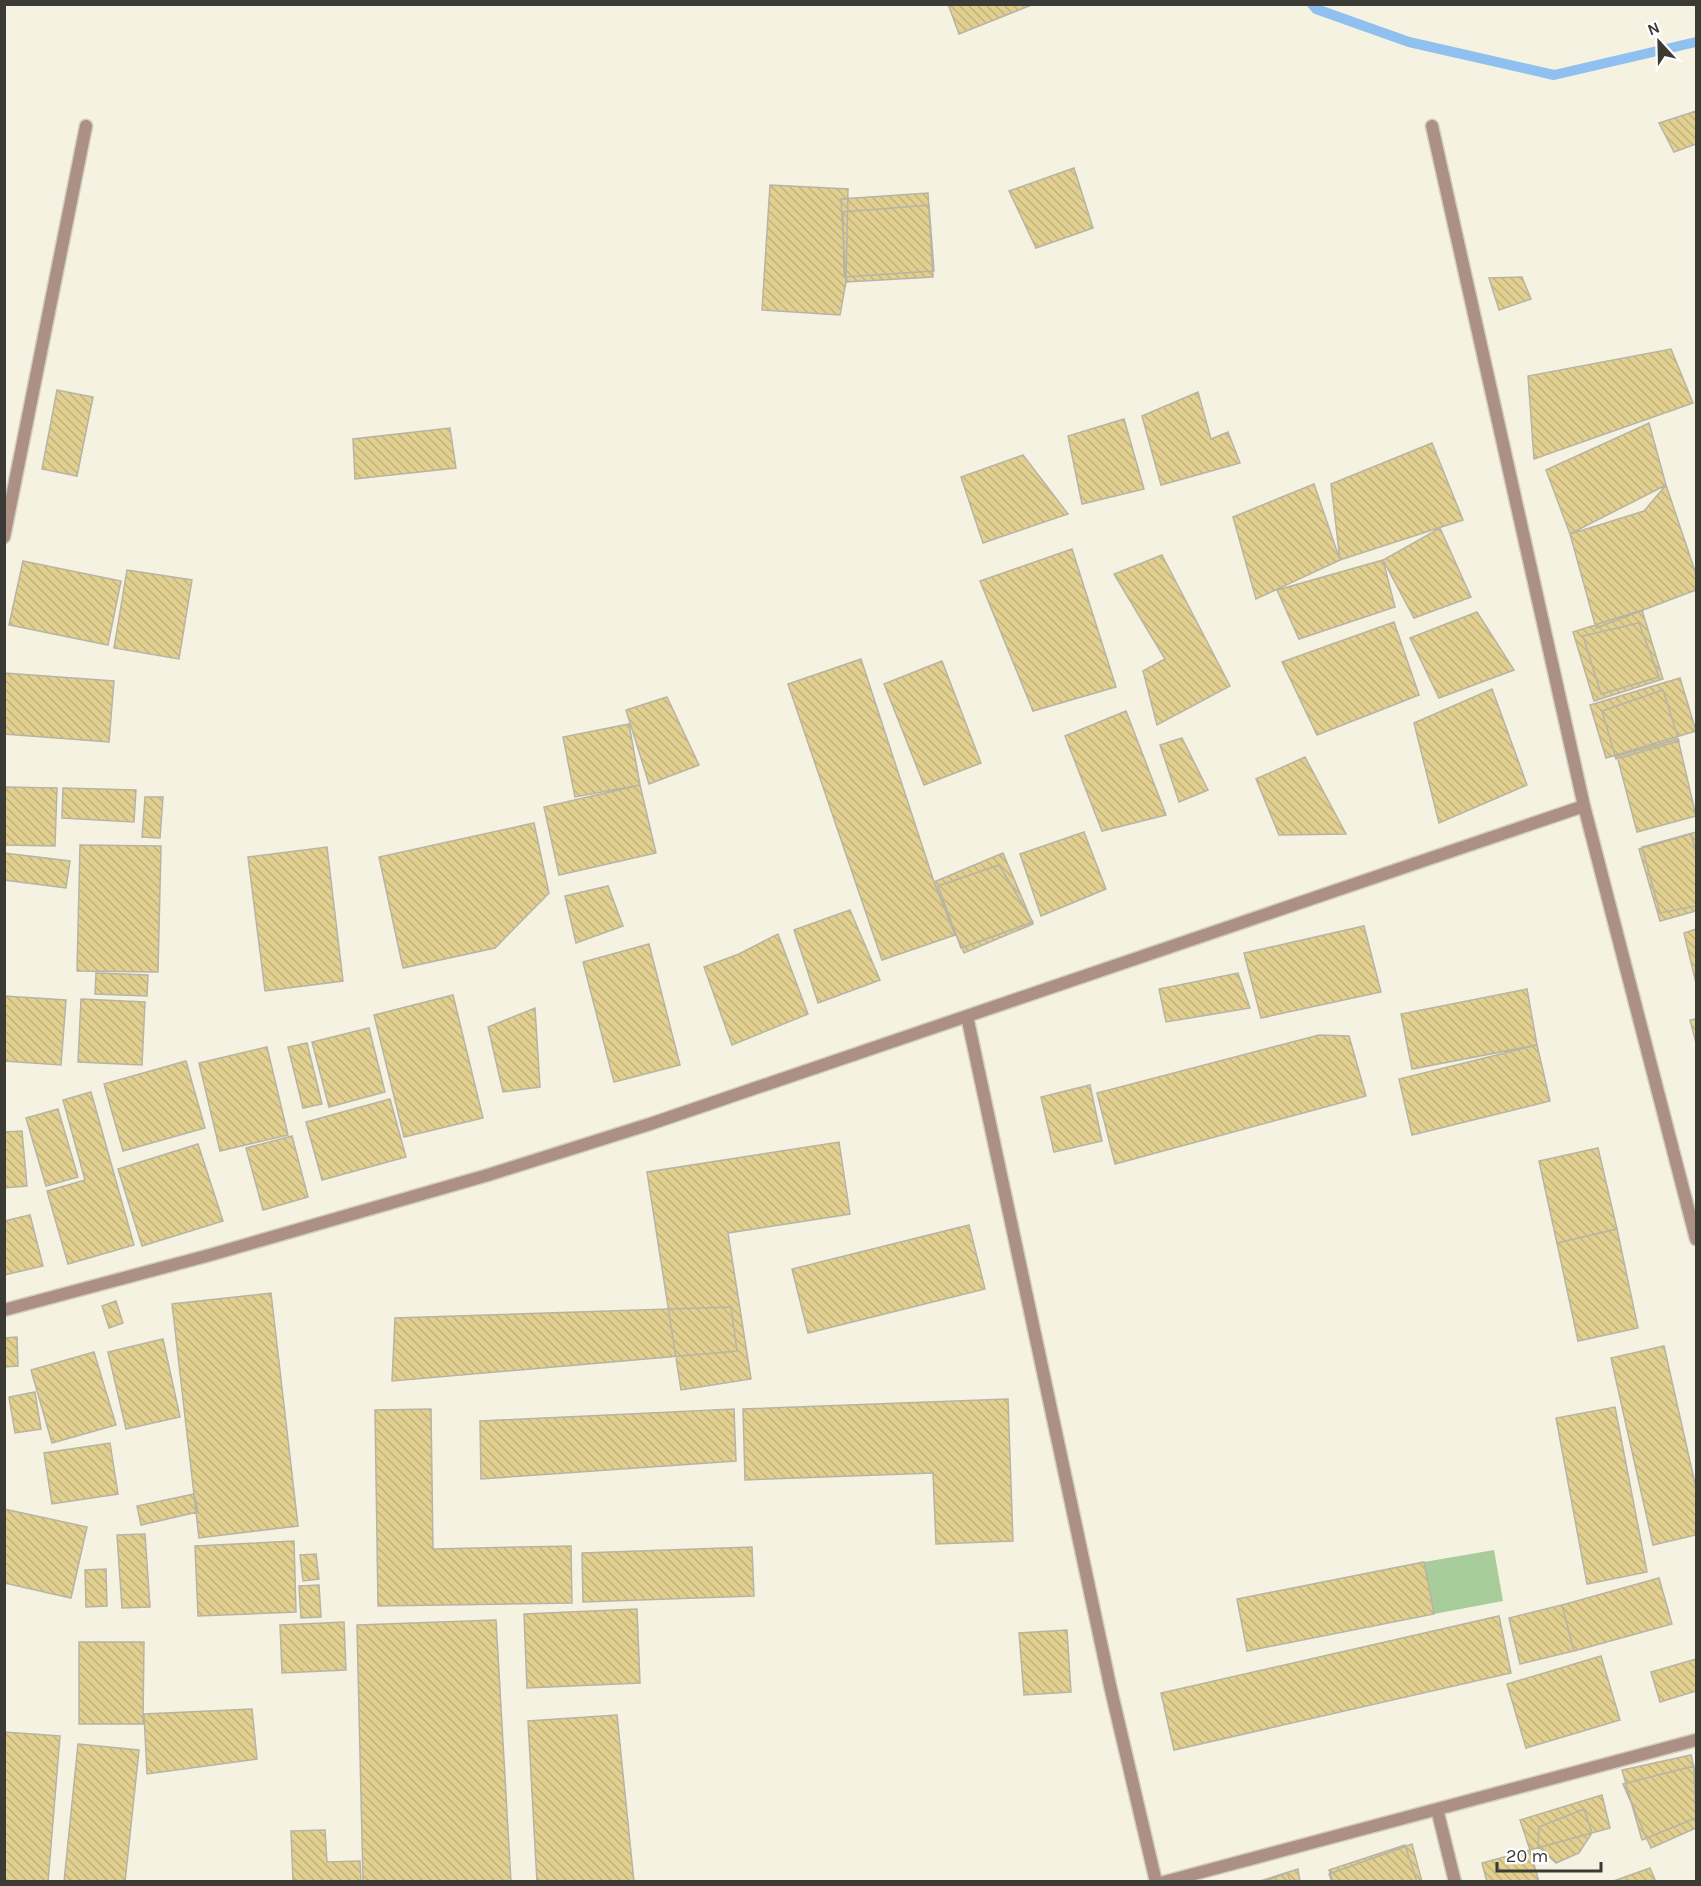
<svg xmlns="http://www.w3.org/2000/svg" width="1701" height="1886" font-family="Karla,sans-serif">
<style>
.garden{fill:#a8cd9a}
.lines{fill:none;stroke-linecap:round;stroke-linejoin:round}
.stream{stroke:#8fc0ef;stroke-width:10}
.building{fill:url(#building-back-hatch);stroke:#b8b4a5;stroke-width:1.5}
.street-casing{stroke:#d1cdbf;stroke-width:15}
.street{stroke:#ac9085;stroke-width:12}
</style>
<defs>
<pattern id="building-back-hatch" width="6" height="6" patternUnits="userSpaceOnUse" patternTransform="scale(1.5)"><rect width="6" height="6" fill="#e1d090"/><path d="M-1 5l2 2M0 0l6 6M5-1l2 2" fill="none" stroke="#c2b37d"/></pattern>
</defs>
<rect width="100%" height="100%" fill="#f6f2e2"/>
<!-- garden -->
<path class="garden" d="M1494,1550l9,51 -69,13 -10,-52z"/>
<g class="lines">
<!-- stream -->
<path class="stream" d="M1312,4l4,5 93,33 145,33 142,-33"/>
</g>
<!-- building -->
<path class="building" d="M948,4h86l-75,30z
M1696,111v33l-22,8 -15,-29z
M1074,168l19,60 -57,20 -27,-57z
M770,185l78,4 -2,93 -6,33 -78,-5z
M928,193l5,84 -87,5 -5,-83z
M929,205l5,66 -90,6 -1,-65z
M1522,277l9,22 -32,11 -10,-32z
M1671,349l22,54 -159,56 -6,-83z
M57,390l36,7 -16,79 -35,-7z
M1198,392l13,47 17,-7 12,31 -79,22 -19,-69z
M1124,419l20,70 -62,15 -14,-68z
M1649,423l17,62 -96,49 -24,-64z
M450,428l6,40 -101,11 -2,-40z
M1432,443l31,77 -123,40 -9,-76z
M1023,455l45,59 -85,29 -22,-66z
M1314,484l26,76 -84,39 -23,-82z
M1666,485l30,89v16l-100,38 -26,-94 74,-23z
M1440,528l31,69 -57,21 -31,-58z
M1072,549l44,138 -83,24 -53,-130z
M1162,555l68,131 -73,39 -14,-54 22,-12 -51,-85z
M1383,560l12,47 -96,32 -22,-49z
M23,561l98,20 -13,64 -99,-20z
M127,570l65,10 -13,79 -65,-11z
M1642,610l21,69 -69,22 -21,-69z
M1477,612l37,58 -75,28 -29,-60z
M1394,622l25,73 -102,40 -35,-73z
M1639,623l20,54 -58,17 -18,-58z
M861,659l73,223 21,53 -73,25 -94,-276z
M942,661l39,102 -57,22 -40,-101z
M4,673l110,8 -5,61 -105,-8z
M1680,678l16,53 -90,27 -16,-53z
M1492,689l35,96 -88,38 -25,-100z
M1663,690l16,51 -63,18 -14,-48z
M667,697l32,68 -50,19 -23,-74z
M1126,711l40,104 -64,16 -37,-95z
M629,724l11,61 -65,12 -12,-60z
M1182,738l26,52 -29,12 -19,-57z
M1678,739l18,77 -59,16 -20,-76z
M1305,757l41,77 -67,1 -23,-56z
M640,785l16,68 -97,22 -15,-68z
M4,787l53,1 -2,58 -51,-1z
M63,788l73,2 -2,32 -72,-4z
M145,797h18l-3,41 -18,-1z
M534,823l15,70 -54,55 -92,20 -24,-111z
M1084,832l22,57 -65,27 -21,-62z
M1696,832v74l-36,7 -18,-66z
M1691,834l5,19v58l-36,10 -21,-72z
M80,845l81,1 -3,126 -81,-1z
M327,847l16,134 -78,10 -17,-134z
M4,853l66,8 -4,27 -62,-8z
M1003,853l30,71 -69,29 -30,-71z
M999,865l34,57 -72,26 -23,-62z
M608,886l15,40 -47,17 -11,-47z
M850,910l30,70 -62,23 -24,-73z
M1364,926l17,66 -120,26 -17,-65z
M1696,929v54l-12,-50z
M778,934l30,80 -76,31 -28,-78 35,-13z
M649,944l31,121 -66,17 -31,-120z
M96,973l52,2 -1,21 -52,-2z
M1238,973l12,35 -84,14 -7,-33z
M1527,989l10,56 -125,24 -11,-55z
M453,995l30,123 -79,19 -30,-122z
M4,996l62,4 -5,65 -57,-4z
M81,999l64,3 -3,63 -64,-3z
M535,1008l5,79 -37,5 -15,-65z
M1696,1019v24l-6,-23z
M369,1028l16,64 -56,15 -17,-65z
M1319,1035l30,1 17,60 -251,68 -18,-71z
M307,1043l15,61 -19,4 -15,-61z
M1537,1045l13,56 -138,34 -13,-56z
M267,1047l21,88 -68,16 -21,-88z
M186,1061l19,67 -82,23 -19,-67z
M1090,1085l12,56 -48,11 -13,-55z
M91,1092l43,153 -66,19 -21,-73 38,-11 -22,-80z
M390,1099l16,58 -84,23 -16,-58z
M58,1109l20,68 -32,9 -20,-68z
M22,1131l5,55 -23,2v-56z
M292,1136l16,61 -45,13 -17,-62z
M839,1142l11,72 -122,19 23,146 -70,11 -34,-218z
M198,1144l25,77 -81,25 -24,-77z
M1598,1148l19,81 -60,14 -18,-82z
M30,1215l13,51 -39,9v-54z
M969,1225l16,64 -177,44 -16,-64z
M1617,1229l21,99 -60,13 -21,-98z
M271,1293l27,233 -99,12 -27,-234z
M116,1301l7,22 -14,5 -7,-22z
M731,1307l6,44 -345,30 3,-63z
M17,1337l1,29 -14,1v-29z
M163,1339l17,78 -54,12 -18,-77z
M1664,1346l32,142v47l-43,10 -42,-187z
M94,1352l22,73 -64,18 -21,-73z
M35,1392l6,37 -26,4 -6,-36z
M1008,1399l5,142 -77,3 -3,-71 -188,7 -2,-71z
M1615,1407l32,165 -60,12 -31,-166z
M431,1409l2,140 138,-3 1,57 -194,3 -3,-196z
M734,1409l2,52 -255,18 -1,-58z
M110,1443l8,51 -66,10 -8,-51z
M194,1494l4,18 -57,13 -4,-19z
M4,1509l83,18 -16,71 -67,-15z
M145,1534l5,73 -28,1 -5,-73z
M294,1541l2,71 -98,4 -3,-70z
M752,1547l2,49 -171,6 -1,-49z
M316,1554l3,25 -16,2 -3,-26z
M1424,1562l10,52 -187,37 -10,-52z
M106,1569l1,37 -21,1 -1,-37z
M1659,1578l13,46 -98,27 -12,-46z
M319,1585l2,32 -20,1 -2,-32z
M1562,1605l12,46 -54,13 -11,-46z
M637,1609l3,74 -113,5 -3,-74z
M1499,1616l12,57 -337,77 -13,-57z
M496,1620l15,262h-148l-6,-257z
M344,1622l2,48 -64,3 -2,-48z
M1067,1630l4,62 -47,3 -5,-62z
M79,1642h65l-1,82h-64z
M1601,1656l19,64 -94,28 -19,-64z
M1696,1659v32l-36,11 -9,-30z
M252,1709l5,50 -110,15 -3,-60z
M617,1715l17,167h-97l-9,-161z
M4,1732l56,4 -12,146h-44z
M78,1744l61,6 -14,132h-61z
M1691,1755l5,21v42l-54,22 -20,-70z
M1694,1766l2,62 -45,20 -28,-64z
M1602,1795l8,33 -80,22 -10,-30z
M1584,1809l8,24 -13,20 -23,10 -18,-17 1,-19z
M325,1830l2,32 33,-1 1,21h-68l-2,-51z
M1412,1844l10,38h-90l-3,-8z
M1405,1845l12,37h-84l-4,-12z
M1530,1850l9,32h-52l-5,-19z
M1650,1868l6,14h-45z
M1298,1869l2,13h-43z
M1287,1873l4,9h-28z"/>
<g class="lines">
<defs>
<path id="street" d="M1432,126l152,680 112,433
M4,537l82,-411
M967,1016l144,674 45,192
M4,1310l206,-55 278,-80 162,-51 934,-318
M1437,1809l18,73
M1164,1882l532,-142"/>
</defs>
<!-- street casing -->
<use href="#street" class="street-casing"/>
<!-- street -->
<use href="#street" class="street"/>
</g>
<!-- border -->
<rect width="1701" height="1886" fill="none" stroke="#3b3a34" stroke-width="12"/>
<!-- north arrow -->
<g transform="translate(1659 42) rotate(338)" stroke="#ffffff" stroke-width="4.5" paint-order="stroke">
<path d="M0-4.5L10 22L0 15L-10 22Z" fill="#3b3a34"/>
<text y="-9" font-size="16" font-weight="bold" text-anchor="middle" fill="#3b3a34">N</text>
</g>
<!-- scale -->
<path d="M1497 1862v9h104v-9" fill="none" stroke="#3b3a34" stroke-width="3"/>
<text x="1506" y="1862" font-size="18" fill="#3b3a34" stroke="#ffffff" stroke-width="4.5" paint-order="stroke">20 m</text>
</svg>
